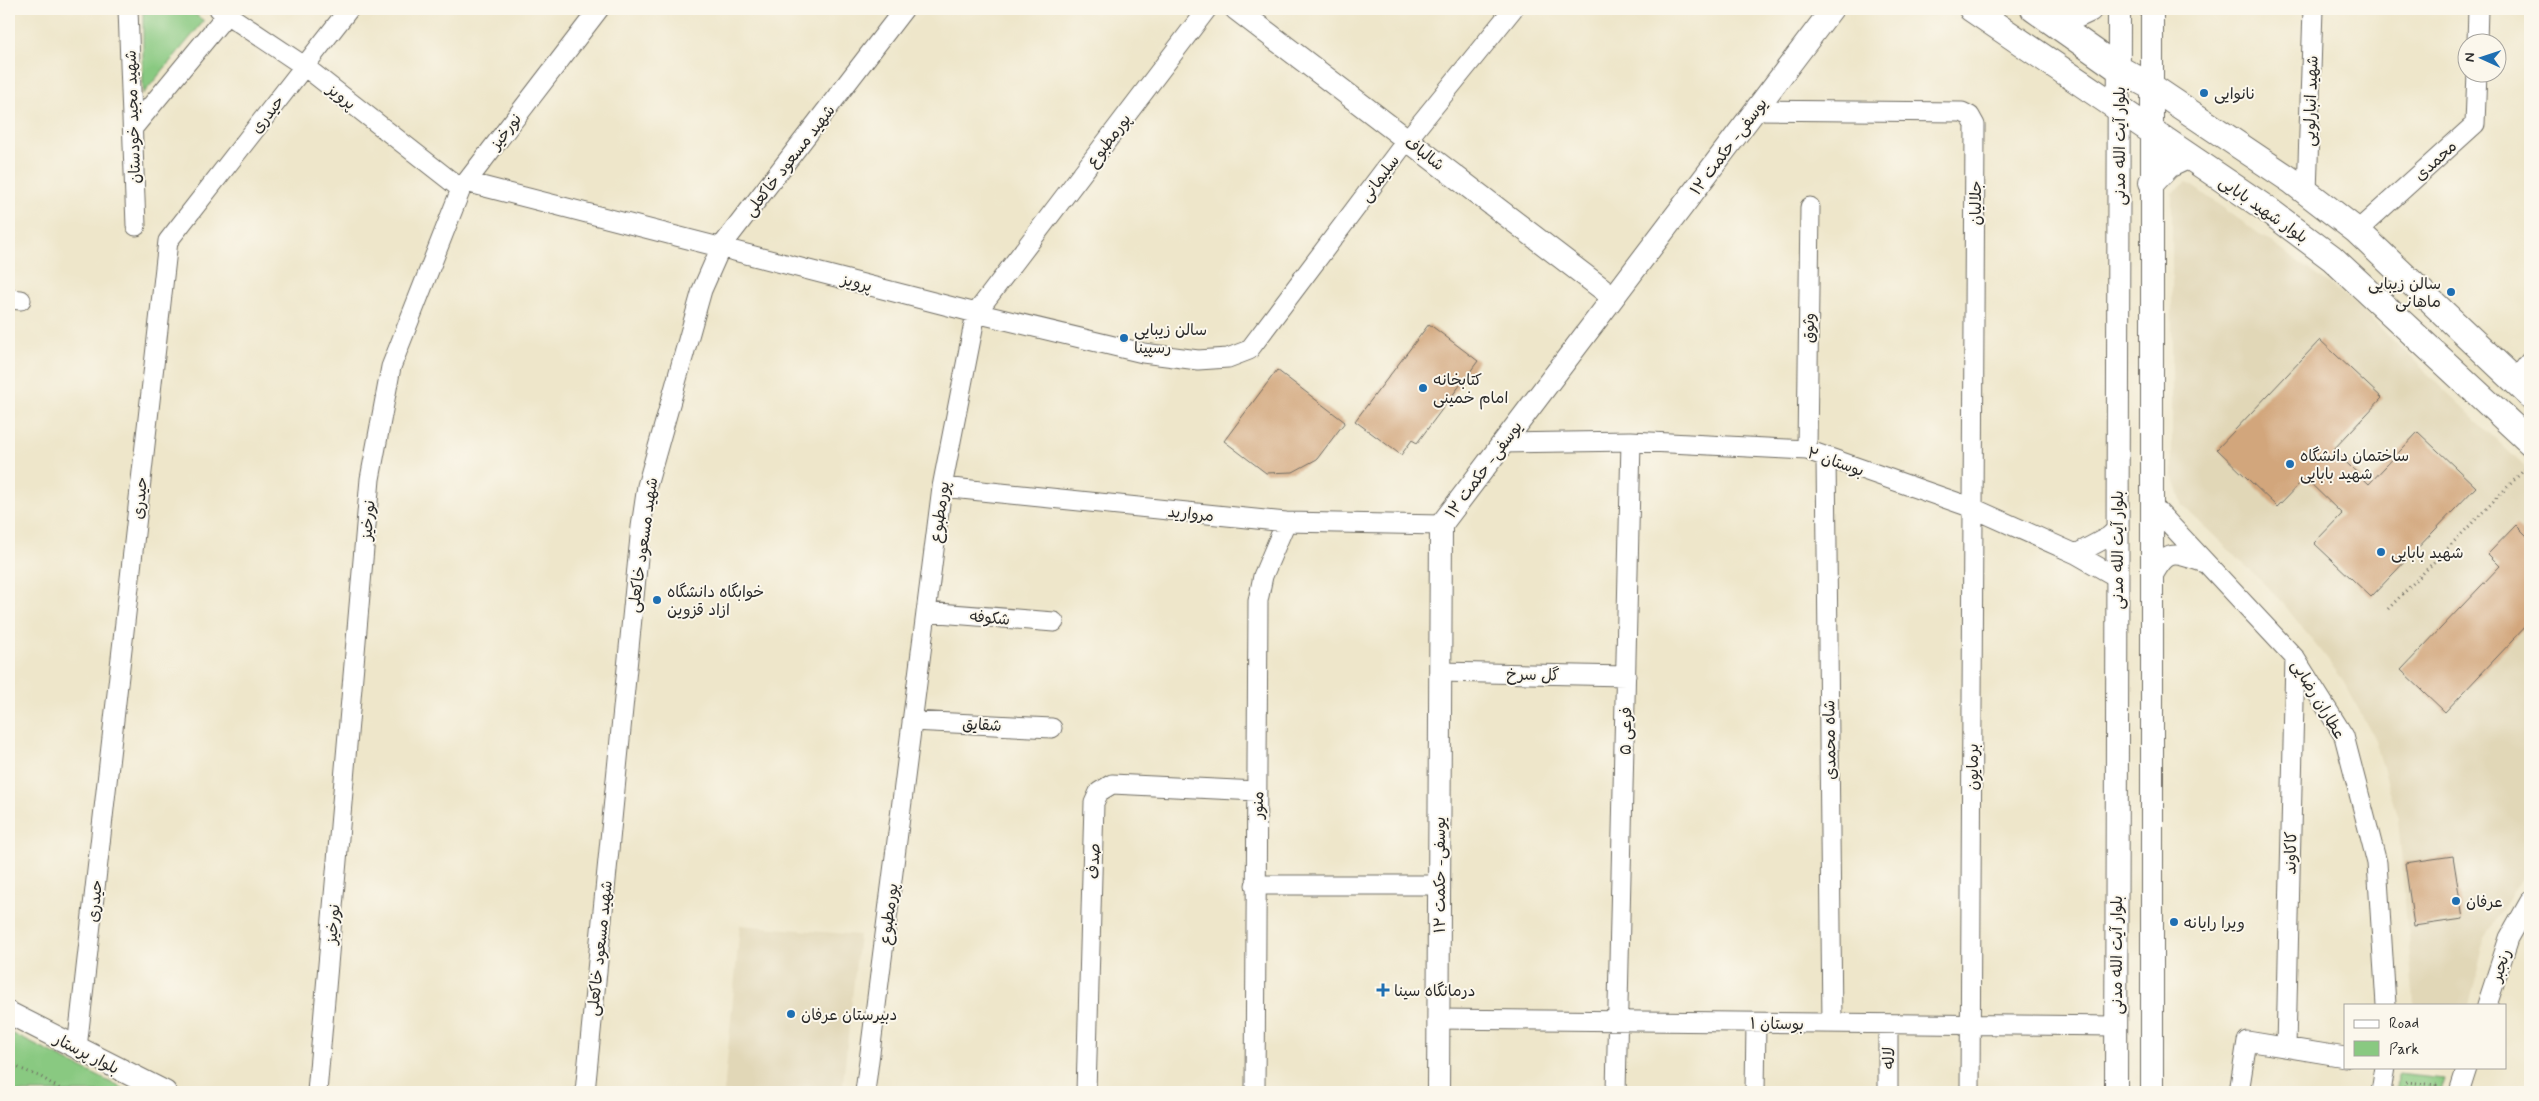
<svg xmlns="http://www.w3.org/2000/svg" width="2539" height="1101" font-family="Mynerve,'Playpen Sans Arabic',sans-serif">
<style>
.built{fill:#e1d7b7}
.green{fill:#89c981;stroke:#5a7a56}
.building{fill:#d2a67c}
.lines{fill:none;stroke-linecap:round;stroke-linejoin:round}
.minor-casing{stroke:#6f6c63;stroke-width:21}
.tertiary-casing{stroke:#6f6c63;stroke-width:24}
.secondary-casing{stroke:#6f6c63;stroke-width:28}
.path{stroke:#6f6c63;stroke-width:3;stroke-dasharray:1 4;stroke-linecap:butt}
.minor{stroke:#fff;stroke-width:19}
.tertiary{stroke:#fff;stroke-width:22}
.secondary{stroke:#fff;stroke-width:26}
.poi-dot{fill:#1f6fb2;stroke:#fbf7ec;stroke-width:2}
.labels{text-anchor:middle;stroke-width:4;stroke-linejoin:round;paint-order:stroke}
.poi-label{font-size:16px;fill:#2b2b2b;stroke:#fbf7ec;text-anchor:start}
.street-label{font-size:16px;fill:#2b2b2b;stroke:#fbf7ec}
</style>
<rect width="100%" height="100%" fill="#fbf7ec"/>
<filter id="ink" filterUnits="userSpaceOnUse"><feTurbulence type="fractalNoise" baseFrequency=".02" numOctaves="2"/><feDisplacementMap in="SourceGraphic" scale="10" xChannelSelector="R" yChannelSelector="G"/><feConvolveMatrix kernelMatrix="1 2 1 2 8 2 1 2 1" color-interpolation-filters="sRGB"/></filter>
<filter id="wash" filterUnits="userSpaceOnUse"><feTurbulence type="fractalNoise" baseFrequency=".0096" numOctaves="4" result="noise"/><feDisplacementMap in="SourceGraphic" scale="20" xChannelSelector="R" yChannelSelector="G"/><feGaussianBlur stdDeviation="1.12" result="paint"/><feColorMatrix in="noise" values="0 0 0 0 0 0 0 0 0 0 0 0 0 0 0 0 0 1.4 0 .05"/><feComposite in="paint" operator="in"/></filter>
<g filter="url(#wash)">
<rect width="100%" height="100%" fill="#eee6ca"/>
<!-- built -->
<path class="built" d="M2187,182l163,117 180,173v393l-45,73 -16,67h-55l-16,-186 -23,-79 -32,-60 -64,-82 -96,-92 -11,-34v-279z
M740,925l119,10 -17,157h-118z"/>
<!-- green -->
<path class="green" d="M143,9h45l16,12 -61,73z
M9,1032l121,60h-121z
M2398,1074l46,5 -4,13h-43z"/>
<g id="blocks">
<!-- building -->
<path class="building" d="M1429,324l49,37 -61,82 -5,-3 -11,15 -46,-34z
M2320,340l62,58 -49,52 36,34 49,-52 58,55 -105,110 -57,-54 28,-29 -37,-36 -28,29 -60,-58z
M1277,370l68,52 -28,37 -24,13 -27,1 -42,-32z
M2516,525l14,14v83l-85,90 -44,-42 99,-104 -12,-12z
M2453,856l10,63 -49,7 -9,-63z"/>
</g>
</g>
<g filter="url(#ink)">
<use href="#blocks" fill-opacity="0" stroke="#6f6c63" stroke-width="1"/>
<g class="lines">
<defs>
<path id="minor" d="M128,9l8,217
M219,9l85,57 157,123
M2477,42l1,-33
M1755,110l207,2 8,4 5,9 -5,967
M133,128l94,-114
M466,182l510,131 167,40 55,7 30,-2 21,-8 158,-210 106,-131
M2307,193l6,-184
M2357,231l118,-107 2,-52
M9,299l12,1
M2515,381l15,-20
M1503,443l128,-2 176,9 166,58 103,46 42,24
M1807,450l3,-243
M1826,457l6,566
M942,487l344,35 155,3
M2152,505l143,153 49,78 33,127 9,142
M2076,554l32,-17 9,-8
M2152,578c15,-29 21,-26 50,-16
M926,612l128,10
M1440,672l186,4
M912,721l140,7
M1255,885h184
M2487,1005l22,-67 21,-37
M1439,1019l677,7
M2286,1047l9,-389
M77,1048l91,-807 181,-232
M317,1092l53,-613 21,-112 70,-178 138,-180
M585,1092l56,-565 6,-41 55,-196 19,-43 183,-238
M865,1092l77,-605 34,-174 231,-304
M1086,1092l8,-289 5,-11 13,-8 145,7
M1255,1092l3,-491 5,-25 23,-54
M1616,1092l15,-651
M1755,1092l1,-69
M1888,1092v-68
M2239,1092l8,-51 98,16
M2381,1092l4,-25
M2459,1092l8,-25"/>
<path id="tertiary" d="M1236,9l377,288
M9,1013l156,79
M1438,1092l3,-567 391,-516
M2116,1092l3,-1083
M2152,1092v-1083"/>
<path id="secondary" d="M1972,9l296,201 64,48 198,184
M2034,9l85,60 33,18 140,94 65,50 173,164
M2057,24l32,-15
M2152,182l16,-17 19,-9"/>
</defs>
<!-- minor casing -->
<use href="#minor" class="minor-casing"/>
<!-- tertiary casing -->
<use href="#tertiary" class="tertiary-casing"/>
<!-- secondary casing -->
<use href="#secondary" class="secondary-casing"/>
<!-- path -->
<path class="path" d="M2388,609l142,-145
M9,1064l32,13 24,15
M2405,1092l1,-10 30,3 -2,7"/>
<!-- minor -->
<use href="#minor" class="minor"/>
<!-- tertiary -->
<use href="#tertiary" class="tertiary"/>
<!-- secondary -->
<use href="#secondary" class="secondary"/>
</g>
</g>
<!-- markers -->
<g class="poi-dot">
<circle cx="2204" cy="93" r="5"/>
<circle cx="2451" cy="292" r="5"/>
<circle cx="1124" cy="338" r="5"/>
<circle cx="1423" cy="388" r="5"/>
<circle cx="2290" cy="464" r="5"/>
<circle cx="2381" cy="552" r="5"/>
<circle cx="657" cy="600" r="5"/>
<circle cx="2456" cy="901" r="5"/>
<circle cx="2174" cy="922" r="5"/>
<path d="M1380.5 982.5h5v5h5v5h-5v5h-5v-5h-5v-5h5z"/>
<circle cx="791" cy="1014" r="5"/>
</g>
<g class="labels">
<!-- poi labels -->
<g class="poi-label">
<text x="2214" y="99">نانوایی</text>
<text x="2441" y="289" text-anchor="end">سالن زیبایی<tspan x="2441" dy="18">ماهانی</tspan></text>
<text x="1134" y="335">سالن زیبایی<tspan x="1134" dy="18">رسپینا</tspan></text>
<text x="1433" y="385">کتابخانه<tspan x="1433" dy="18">امام خمینی</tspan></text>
<text x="2300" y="461">ساختمان دانشگاه<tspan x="2300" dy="18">شهید بابایی</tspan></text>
<text x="2391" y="558">شهید بابایی</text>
<text x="667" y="597">خوابگاه دانشگاه<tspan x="667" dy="18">ازاد قزوین</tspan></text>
<text x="2466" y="907">عرفان</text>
<text x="2184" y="928">ویرا رایانه</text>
<text x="1394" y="996">درمانگاه سینا</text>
<text x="801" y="1020">دبیرستان عرفان</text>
</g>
<!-- street labels -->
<g class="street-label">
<text transform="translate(342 96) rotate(38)" y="6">پرویز</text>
<text transform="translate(2310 101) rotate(-88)" y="6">شهید انبارلویی</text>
<text transform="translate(267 114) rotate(-52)" y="6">حیدری</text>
<text transform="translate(132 117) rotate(-92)" y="6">شهید مجید خودستان</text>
<text transform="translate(505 131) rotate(-52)" y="6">نورخیز</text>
<text transform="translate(1108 140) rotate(-53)" y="6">پورمطبوع</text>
<text transform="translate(1728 146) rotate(-53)" y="6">یوسفی- حکمت ۱۲</text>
<text transform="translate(2119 146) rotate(-90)" y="6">بلوار آیت الله مدنی</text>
<text transform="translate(1425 153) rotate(37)" y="6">شالباف</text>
<text transform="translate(789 160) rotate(-52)" y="6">شهید مسعود خاکعلی</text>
<text transform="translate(2435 160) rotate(-42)" y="6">محمدی</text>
<text transform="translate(1379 178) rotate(-53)" y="6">سلیمانی</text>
<text transform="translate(1975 203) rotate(-90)" y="6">جلالیان</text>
<text transform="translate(2264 209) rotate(35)" y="6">بلوار شهید بابایی</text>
<text transform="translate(857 282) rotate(14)" y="6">پرویز</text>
<text transform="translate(1808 328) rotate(-89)" y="6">وثوق</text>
<text transform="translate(1836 461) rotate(19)" y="6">بوستان ۲</text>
<text transform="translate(1483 469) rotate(-53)" y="6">یوسفی- حکمت ۱۲</text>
<text transform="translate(139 498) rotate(-84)" y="6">حیدری</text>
<text transform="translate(939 512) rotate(-82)" y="6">پورمطبوع</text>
<text transform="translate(1191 513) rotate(6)" y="6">مروارید</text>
<text transform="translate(367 520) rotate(-85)" y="6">نورخیز</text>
<text transform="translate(642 545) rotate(-82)" y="6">شهید مسعود خاکعلی</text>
<text transform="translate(2117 550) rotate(-90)" y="6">بلوار آیت الله مدنی</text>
<text transform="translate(990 617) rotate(5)" y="6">شکوفه</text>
<text transform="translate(1533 674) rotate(1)" y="6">گل سرخ</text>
<text transform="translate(2319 699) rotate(59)" y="6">عطاران رضایی</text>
<text transform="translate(982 724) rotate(3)" y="6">شقایق</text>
<text transform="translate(1625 731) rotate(-89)" y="6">فرعی ۵</text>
<text transform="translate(1829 740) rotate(-91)" y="6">شاه محمدی</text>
<text transform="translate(1972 767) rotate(-90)" y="6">برمایون</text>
<text transform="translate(1257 805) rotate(-89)" y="6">منور</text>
<text transform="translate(2290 853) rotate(-89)" y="6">کاکاوند</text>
<text transform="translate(1093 861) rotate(-88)" y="6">صدف</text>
<text transform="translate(1439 875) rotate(-90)" y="6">یوسفی- حکمت ۱۲</text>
<text transform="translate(94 901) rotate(-84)" y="6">حیدری</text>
<text transform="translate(888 914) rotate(-83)" y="6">پورمطبوع</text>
<text transform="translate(332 924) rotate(-85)" y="6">نورخیز</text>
<text transform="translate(599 948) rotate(-84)" y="6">شهید مسعود خاکعلی</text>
<text transform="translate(2116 955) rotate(-90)" y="6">بلوار آیت الله مدنی</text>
<text transform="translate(2500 965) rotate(-72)" y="6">رنجبر</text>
<text transform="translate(1777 1023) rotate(1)" y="6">بوستان ۱</text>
<text transform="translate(87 1053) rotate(27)" y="6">بلوار پرستار</text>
<text transform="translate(1888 1058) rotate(-89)" y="6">لاله</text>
</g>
</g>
<!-- margin -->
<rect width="2539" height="1101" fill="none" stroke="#fbf7ec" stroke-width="30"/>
<!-- legend -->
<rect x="2344" y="1004" width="162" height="65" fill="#fbf7ec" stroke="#a8a59f"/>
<rect x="2354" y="1020" width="25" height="8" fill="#ffffff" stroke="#a8a59f"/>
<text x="2389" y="1028" font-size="15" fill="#2b2b2b">Road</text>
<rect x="2354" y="1041" width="25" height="15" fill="#89c981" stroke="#a8a59f"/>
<text x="2389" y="1054" font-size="15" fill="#2b2b2b">Park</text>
<!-- north arrow -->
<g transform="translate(2482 58) rotate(273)"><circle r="24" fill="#fbf7ec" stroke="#a8a59f"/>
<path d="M0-4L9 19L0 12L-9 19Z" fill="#1f6fb2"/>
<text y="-8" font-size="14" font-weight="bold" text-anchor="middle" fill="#2b2b2b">N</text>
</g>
</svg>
